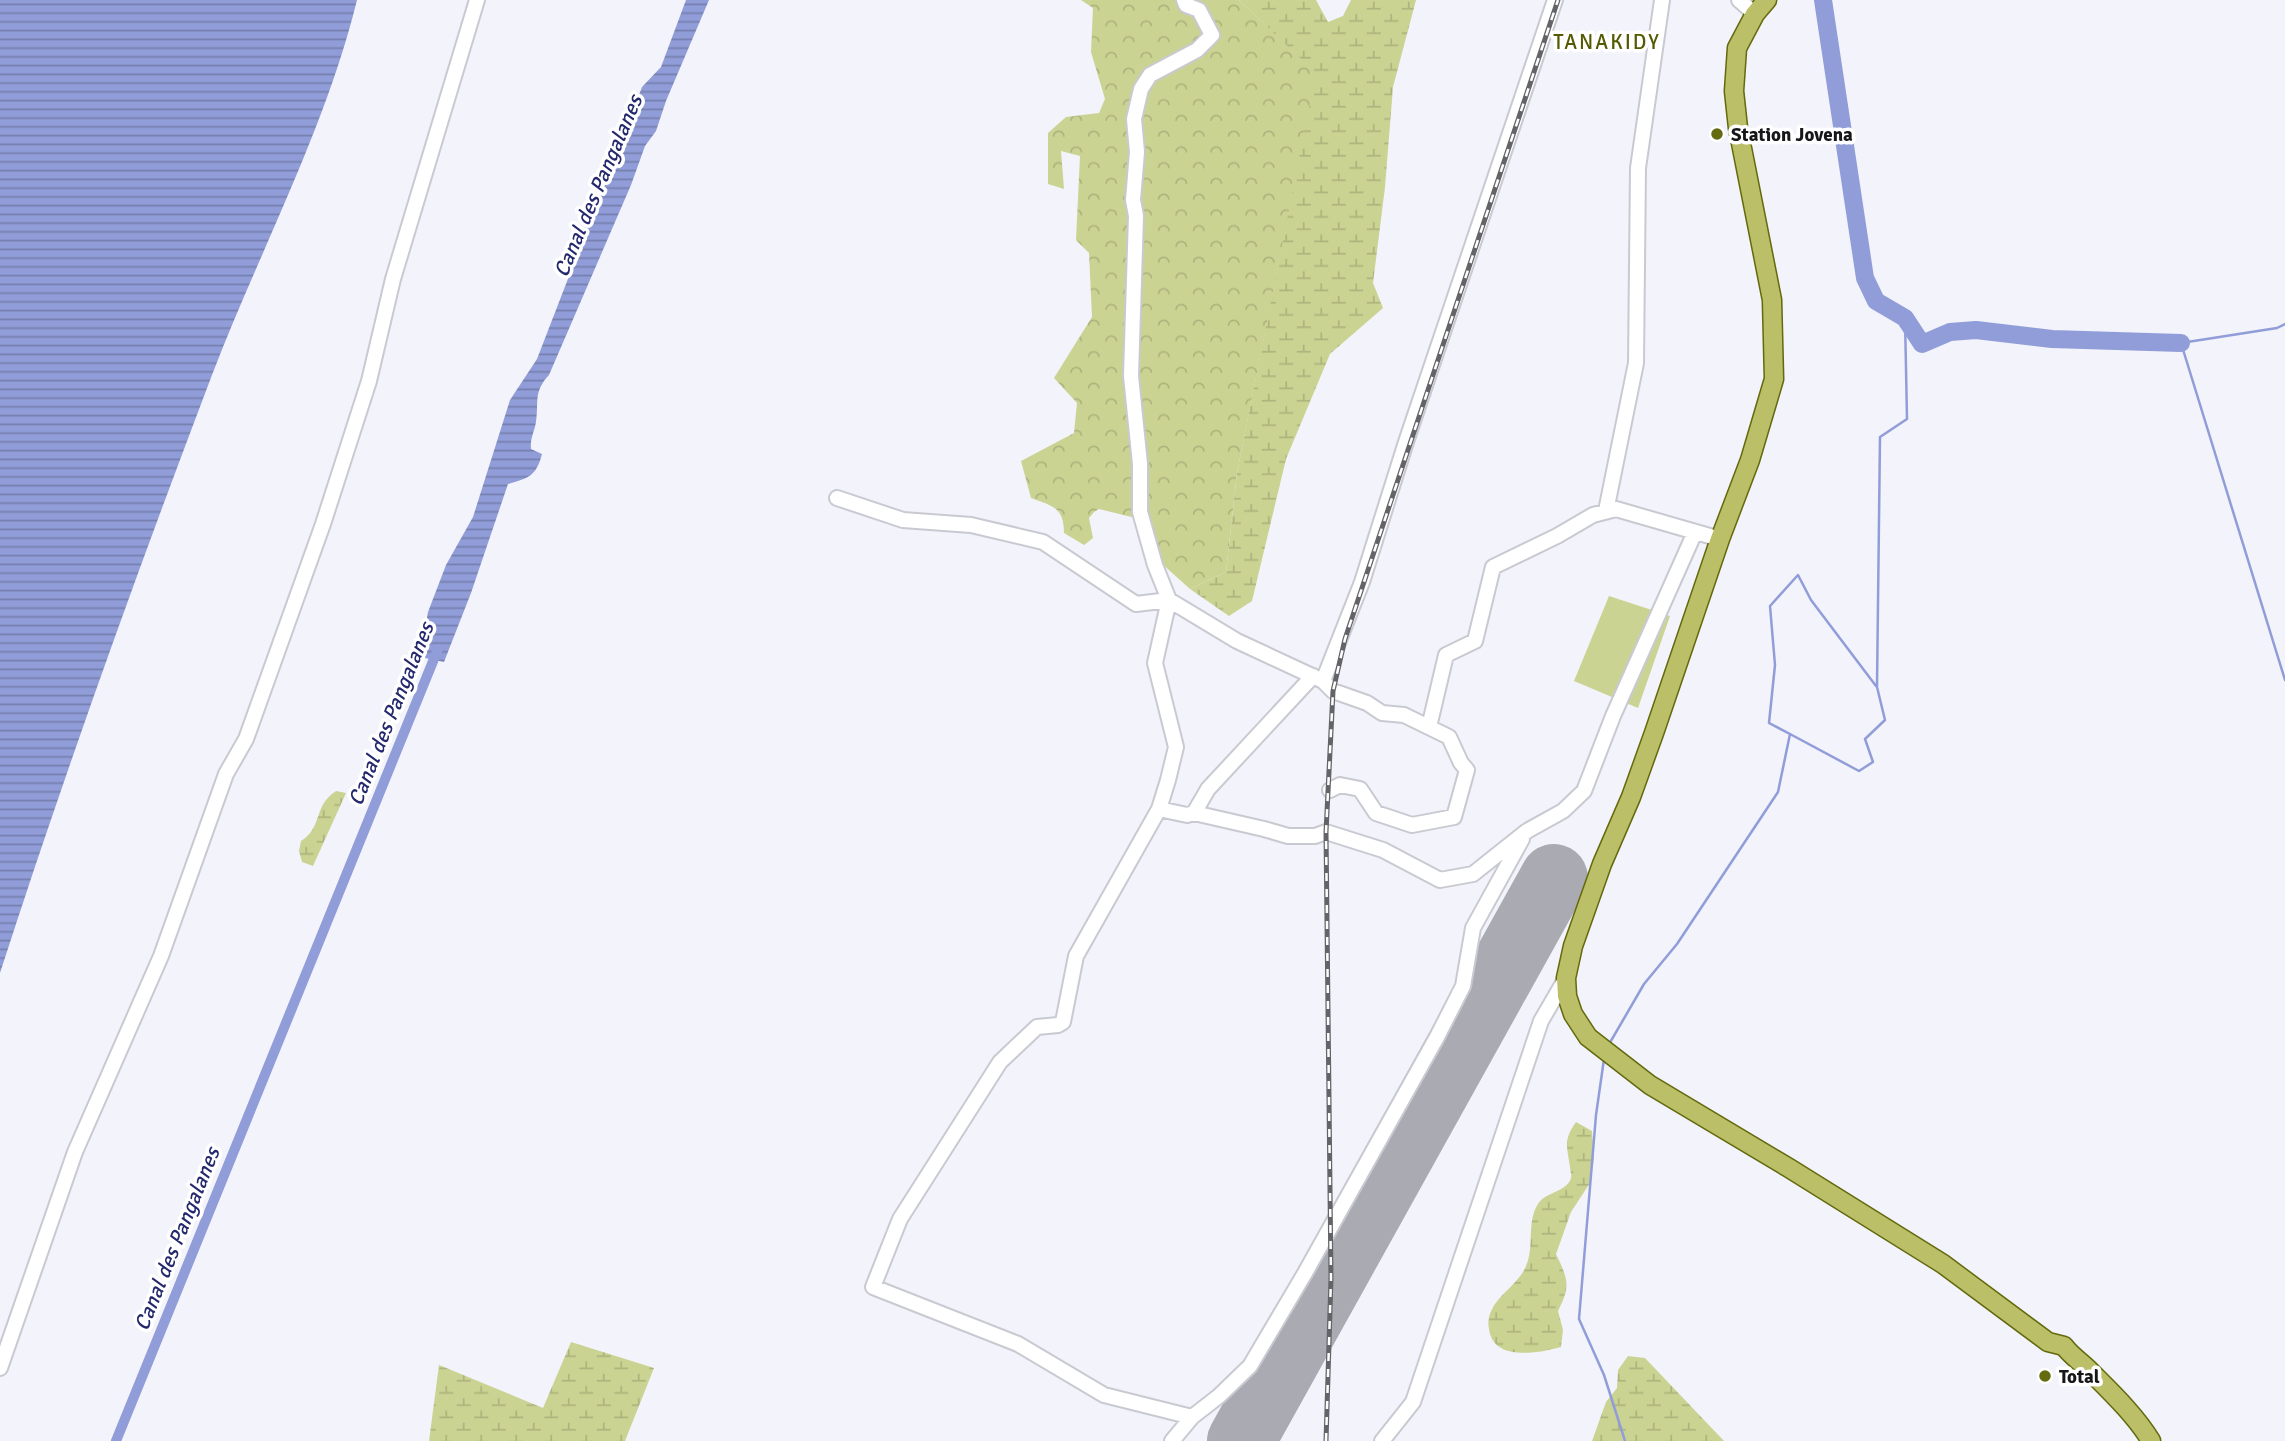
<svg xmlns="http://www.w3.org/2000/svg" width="2285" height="1441" font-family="Signika,sans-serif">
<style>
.forest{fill:url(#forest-crowns)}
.wetland{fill:url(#wetland-marsh)}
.garden{fill:#cbd392}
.water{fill:url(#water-rules)}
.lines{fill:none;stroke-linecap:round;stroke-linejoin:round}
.stream{stroke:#919dd8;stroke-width:2.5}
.canal{stroke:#919dd8;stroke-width:10}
.river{stroke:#919dd8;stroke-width:18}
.runway{stroke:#aaabb2;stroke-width:68}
.minor-casing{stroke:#c9cad1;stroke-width:18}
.major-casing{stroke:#63690c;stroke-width:21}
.minor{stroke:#fff;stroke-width:14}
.major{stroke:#babf68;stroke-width:18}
.rail-casing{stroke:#636368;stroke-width:5}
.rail{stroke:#fff;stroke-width:2.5;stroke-dasharray:8;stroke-linecap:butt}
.poi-dot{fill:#646b0e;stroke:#fff;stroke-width:2.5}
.labels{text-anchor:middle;stroke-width:7;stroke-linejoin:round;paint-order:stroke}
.poi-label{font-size:19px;font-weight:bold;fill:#17171a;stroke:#fff;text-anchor:start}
.neighbourhood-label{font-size:21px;letter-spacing:2px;fill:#545a01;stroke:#fff}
.water-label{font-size:21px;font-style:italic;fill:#24286d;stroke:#fff}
</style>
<defs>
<pattern id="forest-crowns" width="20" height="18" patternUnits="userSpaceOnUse" patternTransform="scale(1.75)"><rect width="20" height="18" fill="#cbd392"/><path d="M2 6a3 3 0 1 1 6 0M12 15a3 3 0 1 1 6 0" fill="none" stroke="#aeb47d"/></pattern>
<pattern id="wetland-marsh" width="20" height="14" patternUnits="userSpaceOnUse" patternTransform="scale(1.75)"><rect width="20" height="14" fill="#cbd392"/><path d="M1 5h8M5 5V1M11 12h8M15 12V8" fill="none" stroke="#aeb47d"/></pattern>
<pattern id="water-rules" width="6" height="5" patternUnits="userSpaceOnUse" patternTransform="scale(1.75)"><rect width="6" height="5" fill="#919dd8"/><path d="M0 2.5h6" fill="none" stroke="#757fae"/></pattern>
</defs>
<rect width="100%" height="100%" fill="#f2f3fb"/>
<!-- forest -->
<path class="forest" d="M1081,0h158l78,73 -80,400 -11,99 -36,17 -30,-27 -8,-40 -53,-13 -5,3 -5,6 4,20 -9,7 -20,-12c0,-26 -12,-27 -33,-35l-10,-37 53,-28 3,-30 -23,-25 38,-61 -3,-64 -13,-13 4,-84 -19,-5 3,38 -16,-5v-51l18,-16 33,-4 6,-14 -14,-47 2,-44z"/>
<!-- wetland -->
<path class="wetland" d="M1239,0h77l12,22 15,-6 8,-16h65l-23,87 -8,100 -12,96 10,25 -53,46 -44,105 -34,142 -23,15 -39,-27 36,-17 11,-99 79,-400z
M336,791l10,2 -33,73 -11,-4 -3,-11 2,-10c23,-15 11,-34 35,-50z
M1576,1122l16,9 2,27 -4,25 -19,29 -15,42c12,25 15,32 2,57l5,19 -2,17c-22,6 -68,15 -72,-18 -2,-10 1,-17 6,-25 9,-13 25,-23 31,-38 9,-20 0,-43 12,-62 7,-12 29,-12 33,-26 1,-4 -1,-7 -1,-11 -3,-22 -7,-26 6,-45z
M571,1342l83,26 -29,73h-196l10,-76 104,43z
M1628,1356l17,2 79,83h-132l14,-39 11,-14 1,-18z"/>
<!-- garden -->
<path class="garden" d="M1609,596l61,20 -32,92 -64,-27z"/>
<!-- water -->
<path class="water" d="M0,0h357c-32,130 -97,250 -145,375 -75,197 -147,397 -212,598z
M686,0h23l-43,101 -10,30 -11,15 -14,39 -82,190c-16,17 -10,27 -13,47 -2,11 -6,16 -5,27l11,5c-6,23 -14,24 -34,30l-37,109 -27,69 -24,-5 8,-45 18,-47 27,-48 37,-117 27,-41 46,-119 3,-24 11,-10 45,-119 19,-20z"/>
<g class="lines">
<!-- stream -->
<path class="stream" d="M2285,324l-8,4 -96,15 104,337
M1790,734l-21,-11 6,-58 -5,-59 28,-31 13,25 65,86
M1608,1046l36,-62 33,-40 101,-152 12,-58 69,37 14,-9 -8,-23 20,-19 -8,-33 3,-250 27,-18 -2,-101
M1604,1059l-8,56 -17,204 25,56 21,66"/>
<!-- canal -->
<path class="canal" d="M116,1441l322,-792"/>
<!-- river -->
<path class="river" d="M1823,0l42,278 11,23 29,17 17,26 28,-12 26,-2 76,9 129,4"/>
<!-- runway -->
<path class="runway" d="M1241,1441l313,-563"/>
<defs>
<path id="minor" d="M1184,0l2,5 13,5 13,25 -15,15 -47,25 -9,14 -7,30 3,33 -4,48 3,16 -5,160 9,88v48l15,53 14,35 68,41 86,40 10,10 34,12 15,10 22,2 45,22 12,26 6,7 -13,47 -42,8 -36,-12 -16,-24 -20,-4 -10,5
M1739,0l16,14
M837,498l66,22 68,5 72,17 93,62 33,-4 -14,63 21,84 -8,33 -9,29 -83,147 -13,66 -5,3 -21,2 -37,35 -100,157 -27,68 145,57 86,51 88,22
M1606,511l30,-148 2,-195 24,-168
M1323,681l39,-99 44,-140 149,-442
M1429,727l17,-72 29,-14 18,-74 64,-31 36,-21 23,-6 104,30
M1159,809l28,6 7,-2 70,16 24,7h27l11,-4 57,18 57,30 33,-6 54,-43 36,-20 21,-20 29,-75 82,-184
M1194,813l14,-24 105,-113
M0,1368l75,-216 86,-196 65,-182 20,-35 77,-215 46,-143 24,-102 84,-279
M1172,1441l20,-24 27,-21 31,-30 55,-93 132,-236 26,-51 10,-58 49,-89
M1382,1441l31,-39 128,-381 25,-43"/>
<path id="major" d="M1767,0l-12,14 -18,34 -3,43 4,37 34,172 2,79 -24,81 -30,79 -66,194 -23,64 -29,67 -29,82 -7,32 1,18 6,18 15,23 62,48 139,83 154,96 105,78 16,4c8,11 19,17 28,27 20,20 44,43 59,68"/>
</defs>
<!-- minor casing -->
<use href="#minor" class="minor-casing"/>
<!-- major casing -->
<use href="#major" class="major-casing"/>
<!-- minor -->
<use href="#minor" class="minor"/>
<!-- major -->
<use href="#major" class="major"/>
<defs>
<path id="rail" d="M1326,1441l5,-163 -5,-446 7,-141 12,-52 213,-639"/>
</defs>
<!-- rail casing -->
<use href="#rail" class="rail-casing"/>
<!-- rail -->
<use href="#rail" class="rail"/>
</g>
<!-- markers -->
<g class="poi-dot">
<circle cx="1717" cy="134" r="7"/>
<circle cx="2045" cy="1376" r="7"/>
</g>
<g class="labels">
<!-- poi labels -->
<g class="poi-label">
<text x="1731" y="141">Station Jovena</text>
<text x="2059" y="1383">Total</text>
</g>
<!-- neighbourhood labels -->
<g class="neighbourhood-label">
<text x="1607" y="49">TANAKIDY</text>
</g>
<!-- water labels -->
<g class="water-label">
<text transform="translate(598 186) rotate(-67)" y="7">Canal des Pangalanes</text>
<text transform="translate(391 714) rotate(-68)" y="7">Canal des Pangalanes</text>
<text transform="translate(177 1239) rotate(-68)" y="7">Canal des Pangalanes</text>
</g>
</g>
</svg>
